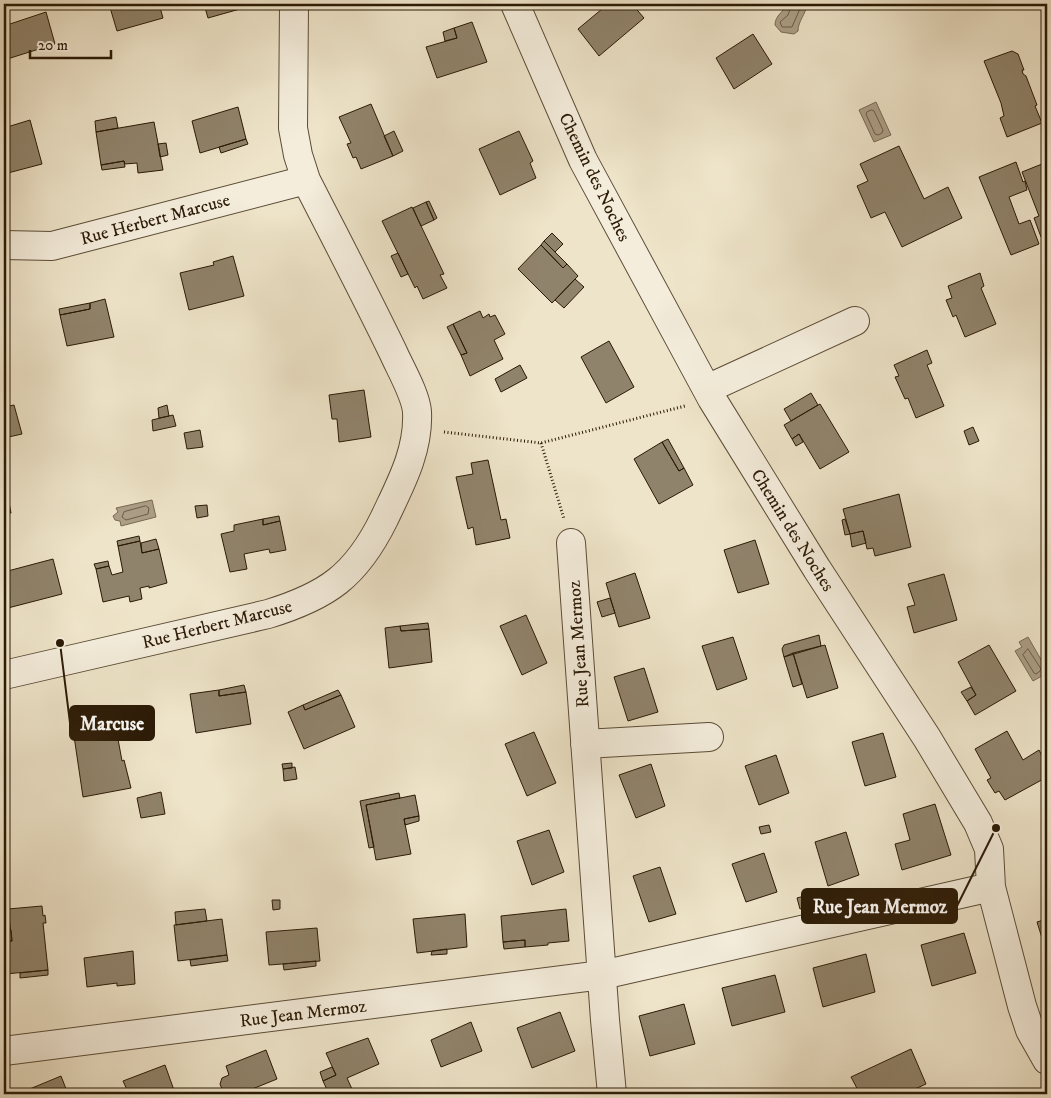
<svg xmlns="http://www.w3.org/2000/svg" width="1051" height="1098" font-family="'IM FELL DW Pica',serif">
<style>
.water{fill:#ac9f87;stroke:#786a53}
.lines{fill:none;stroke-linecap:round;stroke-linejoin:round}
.shore{stroke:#6c5c46;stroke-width:1}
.building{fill:#90836b;stroke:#2b1a06}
.minor-casing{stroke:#5c4c37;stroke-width:30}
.path{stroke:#2b1a06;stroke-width:3;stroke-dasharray:1 2.5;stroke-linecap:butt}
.minor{stroke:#f4eddc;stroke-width:28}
.labels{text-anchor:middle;stroke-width:5;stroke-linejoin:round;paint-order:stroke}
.street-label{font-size:18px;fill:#2b1a06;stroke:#f4eddc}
.leader{fill:none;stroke:#2b1a06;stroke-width:2}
.callout-dot{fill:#2b1a06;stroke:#f4eddc;stroke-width:2}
.callout{fill:#2b1a06;stroke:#2b1a06;stroke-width:2}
.callout-label{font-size:19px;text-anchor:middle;font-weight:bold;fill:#fff}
</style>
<rect width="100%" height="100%" fill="#eee4c9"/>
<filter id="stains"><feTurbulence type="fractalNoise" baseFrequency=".004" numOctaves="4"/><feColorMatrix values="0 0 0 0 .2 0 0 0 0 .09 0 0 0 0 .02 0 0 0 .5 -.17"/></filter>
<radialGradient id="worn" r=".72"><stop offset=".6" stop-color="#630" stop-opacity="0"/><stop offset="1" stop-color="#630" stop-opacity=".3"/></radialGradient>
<!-- water -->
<path class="water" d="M787,4h20c-1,10 -9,17 -9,27l-4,3 -13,-2 -6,-7c0,-10 9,-13 12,-21z
M876,102l15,33 -17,7 -15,-32z
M152,500l4,17 -35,9 -1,-5 -5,-1 -2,-4 5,-4 -2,-4z
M1028,637l19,33v3l-14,8 -18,-30 7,-4 -3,-5z"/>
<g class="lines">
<!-- shore -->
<path class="shore" d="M792,4l-4,11 -8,7 2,5h10l10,-23
M872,110l2,1 9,19 -1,3 -4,2 -3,-1 -9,-20 1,-2z
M146,506l3,2 -1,6 -22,6 -4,-3 2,-5z
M1028,649l13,20 -1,2 -4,3 -2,-1 -11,-18z"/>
</g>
<!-- building -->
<path class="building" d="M109,4h50l4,14 -46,13z
M204,4h34l2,5 -32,9z
M608,4h24l12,14 -45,38 -21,-27z
M46,12l9,32 -51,16v-34z
M472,22l15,40 -50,16 -11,-31 31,-9 -3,-10z
M454,28l3,10 -12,3 -2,-9z
M753,34l19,30 -38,25 -18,-31z
M1012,51l6,3 6,16h-2l1,4 3,2 11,29 -2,1 7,17 -35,14 -7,-19 4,-2 -3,-13 -17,-42z
M371,104l22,52 -32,13 -5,-12 -3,1 -6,-14 4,-1 -12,-26z
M238,107l8,32 -46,14 -8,-32z
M116,117l2,11 -22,4 -1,-11z
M30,120l12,44 -38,10v-46z
M154,122l9,48 -25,3 -1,-10 -12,1 -1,-3 -23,4 -5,-33z
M394,131l9,20 -10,5 -9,-20z
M519,131l14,30 -3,2 6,15 -36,17 -21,-46z
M246,139l2,5 -27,9 -2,-6z
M166,143l2,12 -8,2 -2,-13z
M899,146l25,53 24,-12 14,31 -60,29 -17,-35 -14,6 -14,-32 11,-5 -8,-17z
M124,161l1,6 -23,3 -1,-5z
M1016,162l7,20 2,-1 2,9 -18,7 10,27 11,-4 9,24 -28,11 -32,-78z
M1047,162v74l-6,1 -7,-19 5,-2 -17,-44z
M429,201l8,17 -3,2 -8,-18z
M426,202l8,18 -13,6 -8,-18z
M412,207l32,67 -4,1 7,13 -24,11 -6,-13 -2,2 -33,-67z
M552,233l11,11 -8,8 -11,-11z
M544,241l23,23 -4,4 -22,-23z
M541,245l22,23 4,-4 11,12 -26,27 -34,-34z
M398,253l10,21 -7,3 -10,-21z
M233,256l11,40 -55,14 -9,-37 34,-8 -1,-3z
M980,273l4,13 -3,2 15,36 -31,13 -9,-22 -3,2 -7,-17 6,-2 -4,-12z
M575,279l9,8 -20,21 -9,-8z
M105,299l9,38 -47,9 -7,-31 30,-6v-6z
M90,303v6l-30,6 -1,-6z
M480,311l3,7 6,-4 1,3 5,-2 10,19 -11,6 9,19 -33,17 -9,-21 6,-2 -14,-29z
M453,324l14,29 -6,2 -14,-28z
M609,341l25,46 -28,16 -25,-46z
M927,350l5,13 -5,2 17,41 -28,12 -8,-20 -3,1 -10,-22 4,-1 -5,-11z
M520,365l7,13 -26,14 -6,-13z
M364,390l7,47 -32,5 -2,-23h-5l-3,-24z
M811,393l7,12 -27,16 -7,-12z
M820,404l29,48 -29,17 -21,-35 -7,5 -8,-14z
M14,405l8,29 -18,4v-31z
M167,405l2,11 -10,2 -1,-10z
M173,415l3,11 -23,5 -1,-11z
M973,427l6,14 -10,4 -5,-14z
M200,430l3,17 -16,2 -3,-16z
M799,434l4,8 -7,4 -4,-7z
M668,439l16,29 -5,3 -17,-29z
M662,442l17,29 5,-3 9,17 -34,19 -25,-45z
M488,460l13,60 5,-1 4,19 -34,7 -3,-18 -5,2 -12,-52 17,-3 -2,-11z
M7,492l4,21 -7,1v-21z
M899,494l12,53 -36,9 -2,-8 -6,1 -4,-18 -13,3 -7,-25z
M207,505l1,11 -11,2 -2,-12z
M279,516l1,5 -17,4v-6z
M263,519v6l17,-4 6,29 -16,3 -1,-4 -25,5 3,15 -17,3 -9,-38 13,-3v-6z
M845,519l5,15 -5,1 -3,-15z
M863,531l3,12 -14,4 -2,-13z
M139,536l1,5 -22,5 -1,-5z
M156,539l3,10 -17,4 -1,-10z
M755,540l14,44 -31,9 -14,-43z
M140,541l2,12 17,-4 8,34 -18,5v-2l-9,2 2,11 -12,3 -1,-6 -26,6 -7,-33 13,-3 3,9 11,-3 -5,-26z
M53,559l9,35 -58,15v-37z
M108,561l1,5 -13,3 -2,-5z
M635,573l15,45 -31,9 -13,-44z
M944,574l13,46 -43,13 -7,-26 8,-2 -7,-21z
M610,598l5,15 -13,4 -5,-15z
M526,615l21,48 -25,12 -22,-49z
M428,623l1,6 -28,2 -1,-5z
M400,626l1,5 28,-2 3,33 -43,6 -4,-40z
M819,635l2,11 -37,11 -2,-8 2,-4z
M733,637l14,42 -30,11 -15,-44z
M825,645l13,43 -31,10 -14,-45z
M989,645l27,46 -41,24 -8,-14 9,-6 -18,-33z
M793,653l9,31 -9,3 -9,-30z
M644,668l14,44 -30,9 -14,-44z
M244,685l2,7 -27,4v-6z
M971,687l5,8 -9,6 -6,-9z
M219,690v6l27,-4 5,32 -55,9 -6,-39z
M338,690l3,5 -36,15 -2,-5z
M341,695l14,32 -51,22 -16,-37 15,-7 2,5z
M116,728l6,33 2,-1 7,28 -48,9 -9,-61 12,-2 -1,3 22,-3 -1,-4z
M1007,731l16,29 16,-10 8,16v11l-42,23 -6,-9 -4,2 -8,-13 4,-2 -16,-29z
M534,732l22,51 -29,13 -22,-52z
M883,733l13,44 -31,9 -13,-44z
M776,755l13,38 -30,12 -14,-39z
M292,763v5l-9,1 -1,-5z
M651,764l14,42 -29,12 -17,-43z
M295,767l2,12 -13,2 -1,-12z
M161,792l4,22 -24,4 -4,-20z
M399,793l1,5 -34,7 8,42 -5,1 -9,-47z
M415,795l4,21 -15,3 7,35 -35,6 -10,-55z
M935,804l16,51 -49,15 -7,-26 15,-4 -7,-26z
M419,816v5l-14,4 -1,-6z
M769,825l2,7 -10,2 -2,-7z
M549,830l15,42 -32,13 -15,-44z
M846,832l13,43 -31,11 -13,-44z
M764,853l13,39 -31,10 -14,-38z
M660,867l16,47 -27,8 -16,-46z
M808,895l2,11 -10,3 -3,-11z
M272,900h8v9l-7,1z
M42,906l1,10 2,-1 1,8h-3l5,47 -43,4 -1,-32 8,-1 -4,-32z
M205,909l2,12 -31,4 -1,-13z
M566,909l3,32 -21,2v2l-23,2v-7l-22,2 -2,-26z
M465,914l2,33 -50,6 -4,-34z
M222,919l5,36 -49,6 -4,-36z
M1047,919v35l-10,-32z
M317,928l3,33 -51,4 -3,-33z
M11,930l1,11 -8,1v-11z
M964,933l12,40 -44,13 -11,-41z
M525,940v7l-21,2 -1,-7z
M447,949v5l-16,1 1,-4z
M133,951l2,33 -18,2v-3l-30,4 -3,-29z
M866,954l9,38 -52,15 -10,-39z
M227,955l1,6 -37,5 -1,-6z
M316,961v5l-32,4 -1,-6z
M48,970v5l-28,3v-5z
M775,975l10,37 -53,14 -10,-38z
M684,1004l11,40 -45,12 -11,-40z
M560,1012l15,39 -43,17 -15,-40z
M471,1022l11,29 -41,16 -10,-27z
M368,1038l11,26 -32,14 5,11 -13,5h-10l-6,-13 13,-6 -10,-22z
M911,1049l15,35 -22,10h-44l-9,-17z
M266,1050l11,29 -37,15h-16l-4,-10 2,-6 7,-3 -3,-9z
M165,1065l10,28 -46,1 -6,-13z
M332,1067l4,8 -13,6 -3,-9z
M61,1076l7,18h-48v-1z"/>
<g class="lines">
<defs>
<path id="minor" d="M515,4l68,156 129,239 105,170 110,169 51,85 11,26 2,38 31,119 8,24 17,30
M4,245l48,1 254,-66
M707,389l148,-68
M571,543l34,477 7,74
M4,675l264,-61c59,-18 88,-38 116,-95 16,-34 35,-68 33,-107 -1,-17 -17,-44 -24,-60 -28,-58 -58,-115 -87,-172l-8,-25 -5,-27 1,-124
M585,744l124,-7
M4,1051l598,-76 389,-88"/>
</defs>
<!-- minor casing -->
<use href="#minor" class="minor-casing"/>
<!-- path -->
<path class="path" d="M444,432l97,11 144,-37
M541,443l23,76"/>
<!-- minor -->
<use href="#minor" class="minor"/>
</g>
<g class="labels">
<!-- street labels -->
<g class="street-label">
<text transform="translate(595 177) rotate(64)" y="6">Chemin des Noches</text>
<text transform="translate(155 219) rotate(-15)" y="6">Rue Herbert Marcuse</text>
<text transform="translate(793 530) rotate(58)" y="6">Chemin des Noches</text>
<text transform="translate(217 624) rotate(-14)" y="6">Rue Herbert Marcuse</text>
<text transform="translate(578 644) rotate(-94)" y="6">Rue Jean Mermoz</text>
<text transform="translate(303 1013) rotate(-7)" y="6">Rue Jean Mermoz</text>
</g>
</g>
<!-- callouts -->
<path class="leader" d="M60 643L70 723M996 828L957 906"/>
<g class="callout-dot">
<circle cx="60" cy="643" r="5"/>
<circle cx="996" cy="828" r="5"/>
</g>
<g class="callout">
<rect x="70" y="706" width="84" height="34" rx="5"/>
<rect x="802" y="889" width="155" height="34" rx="5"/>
</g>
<g class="callout-label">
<text x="112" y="730">Marcuse</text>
<text x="880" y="913">Rue Jean Mermoz</text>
</g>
<!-- margin -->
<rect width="1051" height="1098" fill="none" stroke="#eee4c9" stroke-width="20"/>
<rect x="5" y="5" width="1041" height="1088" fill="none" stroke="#2b1a06" stroke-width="2.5"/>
<rect x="10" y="10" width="1031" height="1078" fill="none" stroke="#2b1a06"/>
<!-- scale -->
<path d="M30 50v8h81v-8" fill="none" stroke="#2b1a06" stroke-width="2.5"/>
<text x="38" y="50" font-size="15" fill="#2b1a06" stroke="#f4eddc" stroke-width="4" paint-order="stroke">20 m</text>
<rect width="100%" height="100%" filter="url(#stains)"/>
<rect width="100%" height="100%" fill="url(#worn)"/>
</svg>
